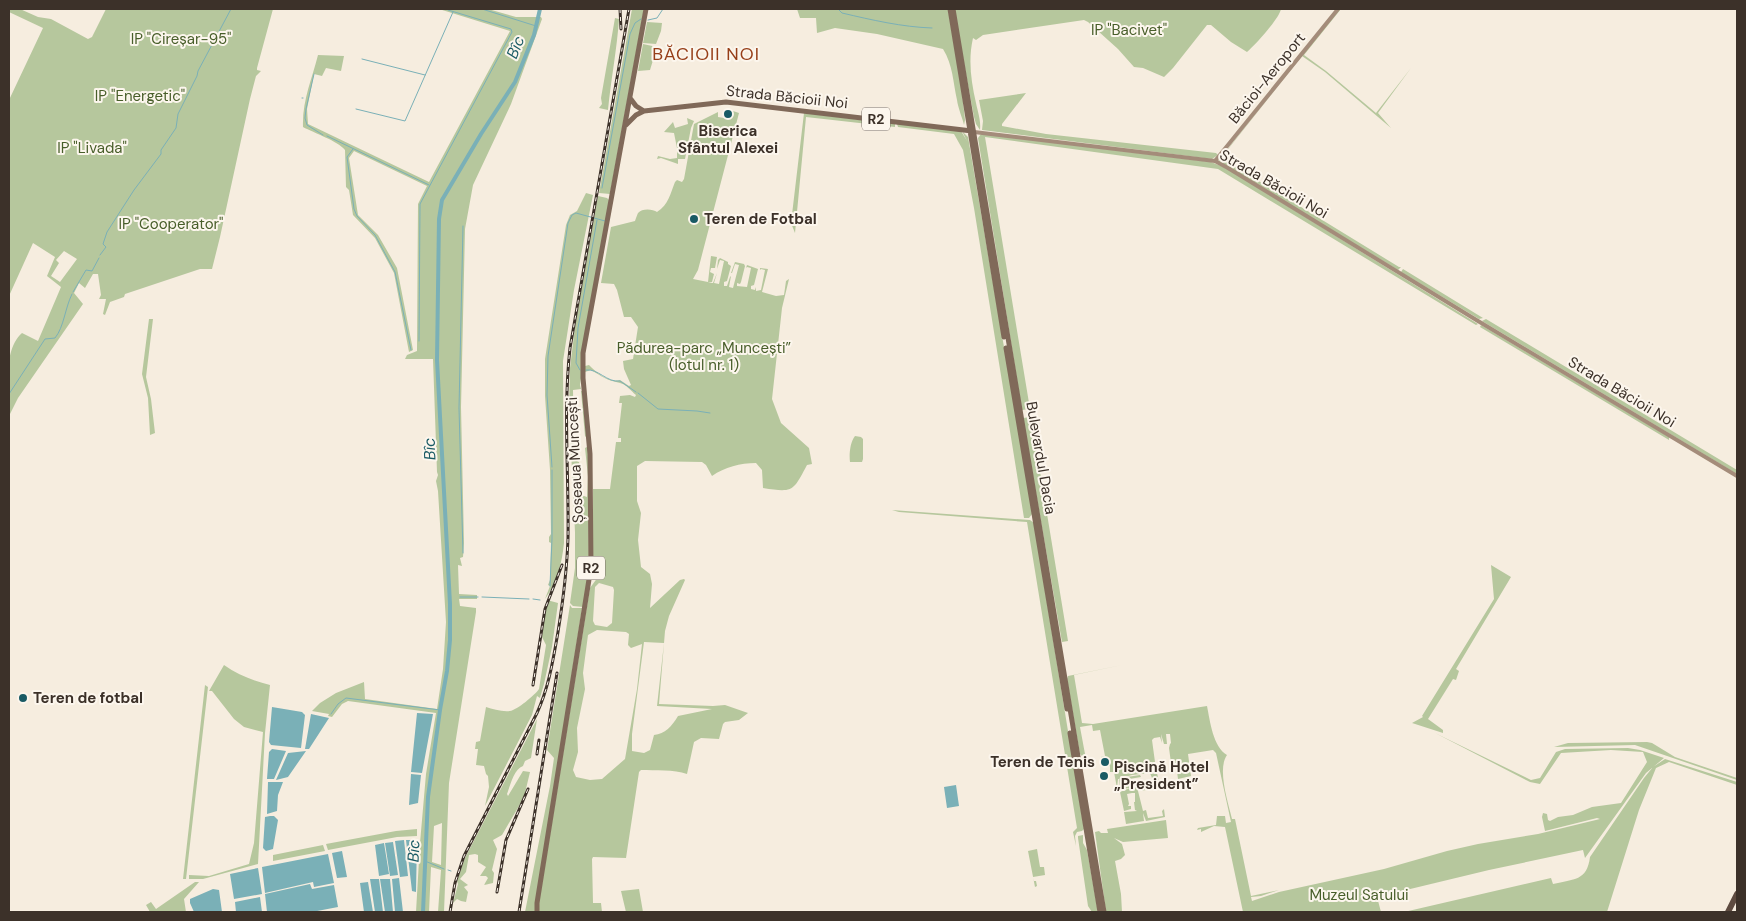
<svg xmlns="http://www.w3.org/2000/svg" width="1746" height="921" font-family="'DM Sans',sans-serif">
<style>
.green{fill:#b6c79d;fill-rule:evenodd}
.water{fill:#7ab0b7}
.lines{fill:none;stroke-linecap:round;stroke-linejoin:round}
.stream{stroke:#7ab0b7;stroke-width:1}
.river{stroke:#7ab0b7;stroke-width:4}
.secondary{stroke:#a48c7a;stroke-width:4}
.primary{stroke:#806959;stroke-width:5}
.highway{stroke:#5e4b40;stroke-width:6}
.rail-casing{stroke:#3c3129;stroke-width:3}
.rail{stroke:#fcf6ed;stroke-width:1;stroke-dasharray:4;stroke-linecap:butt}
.poi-dot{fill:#195a64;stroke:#fcf6ed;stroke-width:2}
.labels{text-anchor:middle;stroke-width:4;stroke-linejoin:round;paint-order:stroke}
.shield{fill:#fcf6ed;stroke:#766c64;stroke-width:1}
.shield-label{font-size:14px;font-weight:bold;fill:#3c3129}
.park-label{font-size:15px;fill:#485e2a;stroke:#fcf6ed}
.street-label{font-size:15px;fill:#3c3129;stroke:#fcf6ed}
.poi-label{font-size:15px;font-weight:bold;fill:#3c3129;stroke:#fcf6ed;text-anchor:start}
.water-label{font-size:16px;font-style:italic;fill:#195a64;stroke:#fcf6ed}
.quarter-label{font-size:18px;letter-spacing:1px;fill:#963e18;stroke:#fcf6ed}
</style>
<rect width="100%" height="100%" fill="#f6eddf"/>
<!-- green -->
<path class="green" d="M9,9h11l18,8 13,2 37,20 4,-2 14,-28h167l-16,59v2l4,1 -5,5 -6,23 -30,138 -8,32h-12l-75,25 -1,3 -14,5 -5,13 -2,-1 3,-15h-7l2,-4 -3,-21h-5l-8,14 -6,-5 -5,10 9,11 -65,94 -9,18c0,-25 -7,-65 13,-83l16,8 23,-54 -14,-11 8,-19 -22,-14 -24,53v-196l34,-72 -34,-16zM64,251l13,8 -17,23 -9,-6 8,-13 -3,-3z
M439,9h49l28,8h25l1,2 -31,85 -38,81 -8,44 -4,178 3,136 -1,14 -3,1 2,8 -4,-1 1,29 18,1v4h-18l1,7 16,2v4l-27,171 -5,129h-6l3,-42 -10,-3 -2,45h-13l4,-69 6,-69 10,-61 -88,-12 -6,3 -10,13 -4,-1 1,-2 -17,-3 8,-8 16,-10 28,-11 1,17 72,10 6,-40 3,-47 -8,-131 -2,-10 2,-6 -1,-3 -4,-113h-28l2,-4 10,-4 1,-147 9,-18 -73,-35 -5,7 9,57 20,20 19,33 16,82 -4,2 -15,-79 -19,-35 -22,-23 -4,-25 -3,-3 -1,-37c-7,-9 -31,-17 -42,-23 -1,-26 9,-48 15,-72l26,1 -3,15 -15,-3 -4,8 -8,-2 -7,35 1,15 121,58 81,-151zM442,823l-1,42 -9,-3 2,-36z
M632,9h12l-34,185 -11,-1z
M797,9h151l14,83 3,28 -1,5c-1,-5 -6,-17 -7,-25 -4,-18 -4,-35 -14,-51l-66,-15 -42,-6 -18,5 -1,-15h-16z
M954,9h327c-2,10 -26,36 -34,43l-16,-10 -20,-17h-4l-34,43 -9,9 -21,-9 -9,-1 -16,-18 -30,-27 -4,-2 -101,15 -7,5 -3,-2c-5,22 -2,43 3,65 2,10 5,17 4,27l-4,-6 -2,-7z
M1339,9h2l-37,46 22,16 50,42 35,-45 -33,45 13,15 -66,-56 -23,-16 -81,102 178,109h2l-3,3 -180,-109z
M615,18l4,1c-2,30 -8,60 -11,91l-9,-2 3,-4 -1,-6z
M647,22l15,1 -1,8 -5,13 -13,-1z
M643,44l14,3 -7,23 -12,1z
M1026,93l-24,31v2l44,8 170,19 2,2 -6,4 -230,-29 1,-9 -4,-21z
M733,111l6,2 -41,157 -5,9 15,3 3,-26 6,1 -2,11h-4l-1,4 4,2 -2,8 -4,1h5l4,-10 -3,10 5,1 5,-23 -4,-1 -3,9 1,-9 2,-2 8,4v2l3,2 -4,15 -3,1v4h3l3,-9 1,-1 -2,11 4,1 6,-23 -4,-1 -3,9h-1l4,-11 9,2 1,2 -4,16 -1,2 -3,-1v3l10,1 4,-19 -4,-1 -1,1 1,-3 11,4 -4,16 -3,1v3l4,1 1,-3v4l5,-1 4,-20 -4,-1 -1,1v-2l8,1 -6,23 14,4 8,-1 2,-14 3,-2 -7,29 -10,91 9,24 28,25 3,16 -5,1c-14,26 -13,28 -44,23l-1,-18 -6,-7c-16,0 -31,4 -44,13l-6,-11 -4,-3 -57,-1 -8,5v35l4,12 -3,27 3,27 9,7 2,10 -2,24 30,-28 4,-1 1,1 -16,36 -4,15 -6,73 54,2 12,-1 23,8 -9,7 -14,2 -2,2 -4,15 -18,-1 -7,4 -7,32c-13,-5 -32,-3 -46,-4l-2,2 -13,86 -33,-1 -1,2 1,44h8l1,9h-63v-10l51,-314 8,-11 -1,-6 -4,-3v-93v14h17l6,-47h5v-4h-3l4,-35h-3l1,-7 10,-1 5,2 1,-2c-5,-4 -10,-11 -16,-12 -14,-3 -17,-6 -29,-13l-6,2v-6l4,-1c8,8 20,18 31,15l9,6 2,-1 -7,-16 -1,-8 10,-2 5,-32 -7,-10h-7l-7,-27 -3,-6 -13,-1 10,-56 24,-6c1,-3 2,-6 3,-8 4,-5 15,-4 19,-1 12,-8 13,-18 18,-30l2,-2 5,2 2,-3 10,-55 24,-12v5l12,2zM599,583l14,4 1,3 -2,33 -5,4 -12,-2 -2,-4 2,-34zM597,630l29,2 3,2 -1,11 3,3 11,-4 -5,45 -12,70 -23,20 -12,1 -14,-3 -3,-7 5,-18 -1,-24 8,-39 -2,-16 5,-38zM644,642l20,1 -7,63 55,3 -34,7c-6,10 -13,18 -24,19l-4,15 -6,3 -12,-2v-17z
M804,113l91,11v3l-89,-10 -11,116 -4,-10z
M687,118l7,3 -3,7 -6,31h-7v5l-17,-6 -4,1 1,-3 12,3 7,-1v-10l-3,-15 -10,-1 9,-10 2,6 13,-4z
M897,124l64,7 6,10 -5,-10 6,6 61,356 3,21 -3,4h-5l-50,-310 -11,-58 -9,-16 -56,-7z
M981,134l230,28 15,6 252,156 -2,1 -258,-156 -233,-32 45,272 -8,1 -44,-272z
M586,193l7,2 -19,95 -11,71 1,182c-2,20 -7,40 -19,56l5,-13 -2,-1 2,-5 1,-37 -2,-1v-5l2,-3 -1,-64 -5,-74v-37l21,-134 4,-10 7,-4z
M598,196l9,2 2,2 -29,185 1,4 -8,1 1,70 5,2 2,9v24l6,2 1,-20 -3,-29 2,-1v-9l-2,-2 -4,-45h2l5,48 1,129 -6,39 -10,-1 -3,-3 5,-35v-36l-6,-122 1,-42 5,-41z
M1403,269l80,49 -4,1 -78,-47z
M149,319h4l-7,58 5,22 4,34 -5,2 -2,-37 -6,-24z
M1486,319l251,151v4l-255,-153z
M1481,325l188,112v3l-189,-113z
M1031,417l37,224 -6,1 -39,-224z
M855,436l6,1 2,2v20l-1,3h-12c-1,-7 0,-20 5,-26z
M892,510l138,10 4,3 50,306 -2,2 -5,1 -2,4 1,10 -3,-14 4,-4 -50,-306 -128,-10z
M1491,565l20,12 -55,92 3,2 -3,9 -3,-1 -25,40 15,11v3l-31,-10 11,-6 -1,-1 72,-117z
M547,600l11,3 -6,44 -8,37 -4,14 -3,-2 -5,19 -47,91 4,-19 -1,-11 -2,-2 -2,-8 -8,-1 2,-16h-3l1,-7 4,-1 6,-34c7,2 16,5 24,4 7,-1 25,-16 29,-22l7,-44 -4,-8z
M570,605l2,3h10l-47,304h-10l25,-126 4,-28 -7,-8z
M224,665c14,10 30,16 46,20l-5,48 -7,131 -55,15h-14v-4l20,1 40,-12 5,-21 9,-111 -19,-5 -10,-8 -22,-28h-3z
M1122,665l-48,10 8,48 11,1 114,-18c3,15 6,41 20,49 -10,14 1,47 5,64h3l16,77 28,-6 -18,6 -10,1 1,4 27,-9 105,-23 63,-18 31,-7 60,-10 62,-15 -3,-1 -52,13 -3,-14 1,-4 4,1 1,6 2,1 8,-4 15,-2 19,-8 29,-4 26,-41 -4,-10 -32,-2 -50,3 -21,31 -10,-2 -95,-49 96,47 9,-2 16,-26 9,-3 63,-1 12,2 24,8 -18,15 -61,85 -2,-8 -94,20 -112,27 4,15h-138l-18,-85 -11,-1 -13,6v-3l-4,1 1,-2 18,-3 1,-9h8l1,7 5,-1 -15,-69 -3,-3 -25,4 3,22 -13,3 -2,-16h-5l-2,-15 1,-4 1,-1 -1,-9h-4l1,10h-3l-3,-10 1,9 -2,-6 -6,1 -2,2 3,22h-1l1,11h2l2,9 -5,1 -4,-10 -18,2 -14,4 -1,9 -3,-16h-4v-6l-7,1 -2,-10 4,-1 -5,-26 -7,1 -1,-6 -12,2 5,27 -3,2 -2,-2 -13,-75 1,-3z
M205,685l3,2 -22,192h-3z
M537,719l-6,39 -6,3 -2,5c-9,3 -13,20 -16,28l1,2 15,-25 7,1 -5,21 -6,13 -17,29 -9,5 4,9 -5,21 2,3 -1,10 -9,2 4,-7 -2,-2h2h-8l6,-9 -8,-5v-7l-3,-1 -6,1 -3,17 -6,7 8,6 -4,2 4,5 -2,10 -5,-1 -4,-2 -4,4 5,-19 -1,-3 8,-23z
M1647,742l5,1 23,14 62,21v2l-102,-35 -81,2 14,-4z
M1665,759l72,23v3l-68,-23 -13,6 -17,42 -32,102h-203l147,-34 2,6c21,-5 34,-3 37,-27l54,-79 9,-11z
M1140,775l1,2 -18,3v8l4,-3 17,-2 2,7 -6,1v-3l3,-3 -6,2 6,24 3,-1 2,8 15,-2 -1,-5 2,-2 1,8 -19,4 -3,-8 1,8 -18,3 -2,-12 13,-1 -2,-1 -1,-8h1v-9h-3l-1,-5 1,5 -5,1 2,10 -1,2h3v3l-7,2 -4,-19 10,-4 -10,1 -1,-9 1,-2z
M1166,820l2,18 -45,4 -9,-4 8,6 3,11 -4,4 -6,2 6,33 1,18h-16l-11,-80 4,-1 2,2h7l-1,-4z
M417,829v7l-20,1 -69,13 -2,-6 70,-13z
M1083,835v8l4,7 11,62h-6l-4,-6 -10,-68v-2z
M323,845l2,6 -52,10v-6z
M1037,849l3,18h4l1,8 -12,2 1,4h2l1,5 -2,1 -7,-36z
M195,882h4l-15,17 2,13h-36l-4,-7 5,-3 5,7z
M639,889l4,23h-17l-5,-21z"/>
<!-- water -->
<path class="water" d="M272,707l30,5 3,3 -4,33 -30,-3 -2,-3z
M417,713l16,1 -11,59 -11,-1z
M311,714l18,4 -20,31h-4z
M272,749l14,2 -12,28h-7l2,-27z
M306,751l-18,26 -12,3 12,-27z
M411,774l10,1 -3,28 -9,2z
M268,782h15l-5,13 -1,16 -10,3z
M956,785l3,21 -12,2 -3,-21z
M270,816h4l4,4 -5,29 -7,2 -3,-3 2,-31z
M404,840l4,36 -8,1 -5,-36z
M406,840h11l-1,52 -4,-1z
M393,842l5,33 -8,1 -5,-33z
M384,843l5,31 -10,2 -4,-31z
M342,851l5,26 -10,1 -5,-25z
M328,854l6,29 -20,4 -1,-5 -48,11 -3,-26z
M258,868l4,26 -28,5 -4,-25z
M399,878l4,34h-8l-3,-33z
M370,879h9l4,33h-8z
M380,879h10l3,33h-8z
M368,882l5,30h-9l-4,-29z
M310,884l2,5 22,-4 4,22 -26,5h-45l-2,-18z
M213,889l6,1 3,22h-28l-4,-9v-4z
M260,897l2,15h-26l-1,-10z"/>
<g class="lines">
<!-- stream -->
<path class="stream" d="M482,9l54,17
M838,9l4,4c30,7 60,14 90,15
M648,20l9,-2 6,-9
M362,59l63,16
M314,74l-8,35 -1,9 2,7 16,10
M302,98h1
M356,109l49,12 48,-109
M327,136l102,49
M353,149l-6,8 7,52 3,7 18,19 20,37 16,78
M602,188l28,-154 5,-11 6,-4
M100,255l6,-8 -3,-3 4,-12 27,-42 27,-36v-4l15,-22 2,-14 19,-38 1,-5 33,-62
M73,292l13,-22 6,1 7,-13
M419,341l1,-137 92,-172 -1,-3 -63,-19
M580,370l-4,-7 2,-35 19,-108
M586,370c12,-2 21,13 34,11l16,11
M638,393l20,16 39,2 13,2
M9,394l36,-55 10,-1c9,-11 10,-30 17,-44
M552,467l-5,-72 1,-39 20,-133 4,-8 4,-2 29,8
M463,553l-4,-145 4,-182
M550,586l2,-47v-69
M460,597h18
M482,597l47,2
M533,599l7,1
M331,714l7,-10 8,-6 94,12
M425,861l19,8
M448,870l3,1"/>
<!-- river -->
<path class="river" d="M423,912l5,-115 12,-87 7,-39 3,-31v-36l-13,-244 2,-141 3,-19 39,-66 34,-52 19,-47 6,-26"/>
<!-- secondary -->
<path class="secondary" d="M974,132l241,29 13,7 250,153 259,155
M1215,161l123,-152"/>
<!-- primary -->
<path class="primary" d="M950,9l54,328
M953,9l151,903
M630,98l6,8 8,5
M626,125l10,-10 8,-4 82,-9 246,29
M1006,348l61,361
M1070,733l30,179
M537,912v-9l54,-336 -1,-113 -7,-76v-25l63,-344"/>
<!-- highway -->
<path class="highway" d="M1728,912l9,-18"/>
<defs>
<path id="rail" d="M620,9l1,20
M533,685l12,-76 17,-44
M537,754l2,-14
M497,892l9,-52 22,-51
M450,912l5,-29 9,-27 73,-143c12,-26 16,-53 21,-81 5,-31 9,-63 10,-94 1,-64 -5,-127 2,-190l59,-339
M519,912l38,-239"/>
</defs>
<!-- rail casing -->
<use href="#rail" class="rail-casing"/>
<!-- rail -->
<use href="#rail" class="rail"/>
</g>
<!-- markers -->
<g class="poi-dot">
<circle cx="728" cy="114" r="5"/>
<circle cx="694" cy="219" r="5"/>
<circle cx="23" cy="698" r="5"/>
<circle cx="1105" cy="762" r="5"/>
<circle cx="1104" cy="776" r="5"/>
</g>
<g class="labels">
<!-- shield labels -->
<g class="shield">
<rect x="862" y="107.5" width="28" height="23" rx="4"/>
<rect x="577" y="556.5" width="28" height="23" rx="4"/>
</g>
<g class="shield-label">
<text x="876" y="124">R2</text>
<text x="591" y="573">R2</text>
</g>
<!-- park labels -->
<g class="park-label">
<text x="1129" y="35">IP "Bacivet"</text>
<text x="181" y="44">IP "Cireșar-95"</text>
<text x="140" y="101">IP "Energetic"</text>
<text x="92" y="153">IP "Livada"</text>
<text x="171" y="229">IP "Cooperator"</text>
<text x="704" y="353">Pădurea-parc „Muncești”<tspan x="704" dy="17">(lotul nr. 1)</tspan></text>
<text x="1359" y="900">Muzeul Satului</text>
</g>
<!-- street labels -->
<g class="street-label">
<text transform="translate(1267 78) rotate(-51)" y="5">Băcioi-Aeroport</text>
<text transform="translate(787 97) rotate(6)" y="5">Strada Băcioii Noi</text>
<text transform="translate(1274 184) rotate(30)" y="5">Strada Băcioii Noi</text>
<text transform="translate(1622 392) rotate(31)" y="5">Strada Băcioii Noi</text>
<text transform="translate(1041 458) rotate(80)" y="5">Bulevardul Dacia</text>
<text transform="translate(575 460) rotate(-93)" y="5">Șoseaua Muncești</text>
</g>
<!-- poi labels -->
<g class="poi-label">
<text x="728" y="136" text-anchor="middle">Biserica<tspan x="728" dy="17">Sfântul Alexei</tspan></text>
<text x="704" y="224">Teren de Fotbal</text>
<text x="33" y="703">Teren de fotbal</text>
<text x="1095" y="767" text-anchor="end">Teren de Tenis</text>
<text x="1114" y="772">Piscină Hotel<tspan x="1114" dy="17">„President”</tspan></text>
</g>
<!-- water labels -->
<g class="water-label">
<text transform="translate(515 47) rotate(-68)" y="6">Bîc</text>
<text transform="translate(429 449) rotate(-93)" y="6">Bîc</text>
<text transform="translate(413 851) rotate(-87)" y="6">Bîc</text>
</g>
<!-- quarter labels -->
<g class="quarter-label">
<text x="706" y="60">BĂCIOII NOI</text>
</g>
</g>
<!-- border -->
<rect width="1746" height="921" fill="none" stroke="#3c3129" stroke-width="20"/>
</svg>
